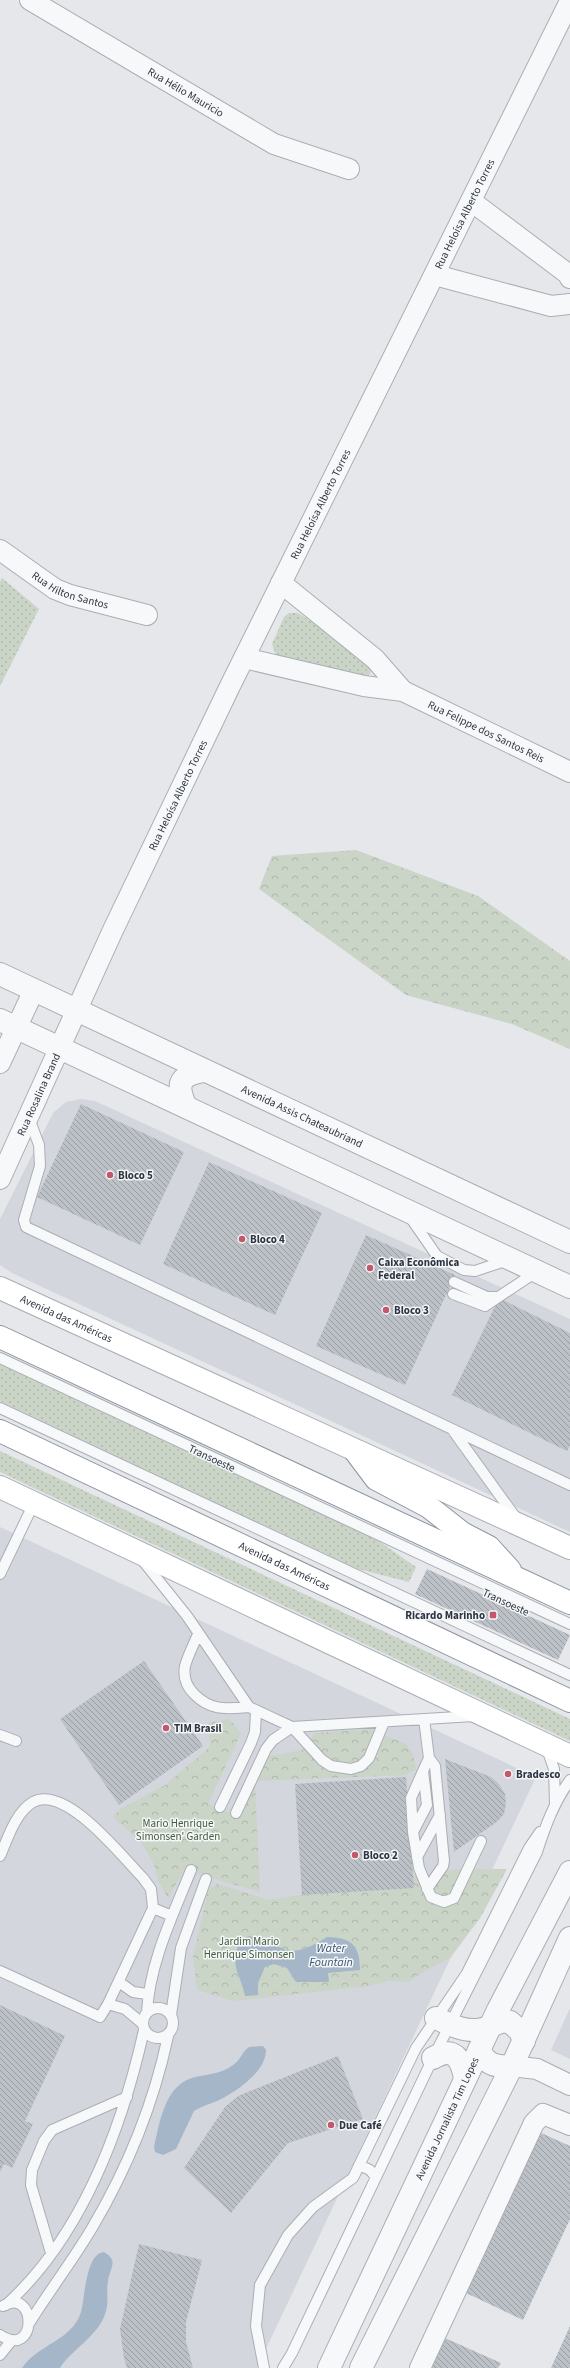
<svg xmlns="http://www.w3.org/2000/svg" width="570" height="2368" font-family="'Source Sans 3',sans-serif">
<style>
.built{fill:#d3d6dd}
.grass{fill:url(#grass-dots)}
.park{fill:url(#park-crowns)}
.water{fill:#a4b6c7}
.building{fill:url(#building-back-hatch)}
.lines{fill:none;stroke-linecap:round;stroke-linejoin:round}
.service-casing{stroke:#aaaeb5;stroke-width:12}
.minor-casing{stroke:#aaaeb5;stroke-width:22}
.tertiary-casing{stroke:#aaaeb5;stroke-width:24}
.secondary-casing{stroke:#aaaeb5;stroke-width:24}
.trunk-casing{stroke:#8d95a0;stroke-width:24}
.service{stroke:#f7f8f9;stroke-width:10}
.minor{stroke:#f7f8f9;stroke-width:20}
.tertiary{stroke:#f7f8f9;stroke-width:22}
.secondary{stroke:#fff;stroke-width:22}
.trunk{stroke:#fff;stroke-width:22}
.poi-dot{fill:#c2586a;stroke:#f4f6f8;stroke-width:1.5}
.labels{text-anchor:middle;stroke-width:3;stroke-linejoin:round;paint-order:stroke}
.street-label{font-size:11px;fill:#2e3542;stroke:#f4f6f8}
.poi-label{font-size:11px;font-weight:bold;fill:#2e3542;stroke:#f4f6f8;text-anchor:start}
.park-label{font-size:11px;fill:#435c3c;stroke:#f4f6f8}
.water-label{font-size:12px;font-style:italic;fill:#3c5572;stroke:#f4f6f8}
</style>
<defs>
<pattern id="grass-dots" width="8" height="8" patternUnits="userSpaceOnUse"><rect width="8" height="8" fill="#cad4c7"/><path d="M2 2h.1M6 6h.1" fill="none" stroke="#aeb7ac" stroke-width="1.8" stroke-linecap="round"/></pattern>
<pattern id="park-crowns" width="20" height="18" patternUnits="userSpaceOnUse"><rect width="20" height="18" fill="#cad4c7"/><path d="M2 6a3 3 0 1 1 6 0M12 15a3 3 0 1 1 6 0" fill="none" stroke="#aeb7ac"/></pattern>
<pattern id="building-back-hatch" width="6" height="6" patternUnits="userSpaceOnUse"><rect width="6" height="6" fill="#bcc1c7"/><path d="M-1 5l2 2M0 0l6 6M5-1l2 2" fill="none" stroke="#999ea3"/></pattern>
</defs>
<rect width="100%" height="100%" fill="#e5e7eb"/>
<!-- built -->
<path class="built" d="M80,1099l15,2 475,218v213l-558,-259 -12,-8v-46l53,-106 13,-11z
M0,1527l536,250 -279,591h-257z
M570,2008v51l-19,-9z"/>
<!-- grass -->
<path class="grass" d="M2,578l37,31 -39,77v-104z
M289,613h9l8,5 63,45 3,7 -5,8 -87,-21 -5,-4 -3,-9 12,-27z
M0,1361l367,172 49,34 -7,15 -51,-13 -358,-168z
M0,1451l570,268v22l-570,-269z"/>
<!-- park -->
<path class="park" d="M356,850l122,46 92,65v88l-58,-25 -106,-29 -147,-106 13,-33z
M229,1719l12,14 -33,71 32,13 25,-60 41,-8 8,-16 55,-4 37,15 7,10 3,15 -10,6 -151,6 5,111 -49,-14 -26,-10 -17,30 -10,-17 -4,-17 -13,-22 -28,-25 6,-7 46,-25 45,-38 -2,-24z
M457,1869h50l-27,49 -29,39 -36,20 -5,5 -22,-1 -20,5 -134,15 -37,-11 -4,-33 15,-66 9,-7 52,16z"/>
<!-- water -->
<path class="water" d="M249,1936c40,10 36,27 78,1 25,1 33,8 33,33l-32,3 1,9h-33l-9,-14 -13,-4 -9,3 -7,16v12l-13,1c-5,-25 -15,-26 -6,-54z
M263,2046l3,4c0,20 -25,38 -41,47 -10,6 -22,8 -31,14l-18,38 -13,6 -8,-3 -1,-5c6,-26 11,-63 41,-70 14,-3 26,-3 38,-12 7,-4 9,-13 16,-18z
M104,2252c15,9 6,15 4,29 -2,10 1,20 -2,30 -6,24 -33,37 -46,57h-38c16,-24 50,-27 59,-56 4,-13 4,-58 23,-60z"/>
<!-- building -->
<path class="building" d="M81,1104l103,48 -44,93 -103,-48z
M209,1162l113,51 -47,102 -112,-51z
M366,1235l89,40 -50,110 -89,-39z
M499,1298l71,35v112l-3,6 -115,-56z
M427,1569l143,66 -12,25 -143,-66z
M144,1661l59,85 -84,59 -59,-86z
M445,1759l46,18 8,7 6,10 1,10 -2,10 -6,7 -44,31z
M406,1777l8,111 -112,7 -7,-111z
M0,2005l65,31 -40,85 8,3 -21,44 -8,-4 -4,8z
M338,2056l25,63 -75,24 -57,70 -47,-45 41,-61 13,-11z
M539,2132l31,14v73l-47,101 -59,-28z
M139,2244l63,16 -16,62v20l7,26h-66l-3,-10 -4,-29z
M570,2326v42h-19z
M445,2338l56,25 -3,5h-67z"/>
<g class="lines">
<defs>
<path id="service" d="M29,1118l10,27 1,21 -16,54 2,7 544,258
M410,1217l27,39 27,14 11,1 33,-11
M454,1282l33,15h11
M453,1294l32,12 51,-34
M0,1358l570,266
M0,1408l570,267
M454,1432l62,86
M143,1561l44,55 62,91 43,20 182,-11
M0,1574l34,-71
M198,1634c-4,10 -10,21 -13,32 -2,11 1,20 9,28 17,17 31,15 55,13
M424,1719l5,39 6,8 9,95 -1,5 -16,23
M292,1727l30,33 9,6 20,3 10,-3 8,-8 15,-36
M0,1735l16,6
M546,1746l8,23 1,34
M429,1758l-6,13 4,34 -14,27 6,36 12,29 13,5 10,-4 27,-57
M220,1807l31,-64 4,-11 1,-21
M236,1813l30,-64 7,-9 19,-13
M413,1832l-2,-34 12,-27
M0,1856c8,-18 15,-43 33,-54 33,-18 90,56 110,76l8,11 2,19 -45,96 -8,13 -100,-46
M417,1857l23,-42
M153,1908l19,8
M119,1982l14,10 14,2
M108,2004l17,5 18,15
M143 2023a15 15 0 1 1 30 0a15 15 0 1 1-30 0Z
M147,2013c2,-49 26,-98 44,-143
M171,2015l10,-67 25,-69
M359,2165l11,5 6,7
M51,2253l-20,-68 1,-15 12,-29 8,-11 75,-33
M6,2305c76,-69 116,-177 138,-275
M30,2322c20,-32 43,-62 62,-94 35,-59 62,-126 76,-192
M0,2335c38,25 37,-49 3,-29
M0,2355l12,-15
M264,2368l-8,-42 4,-41 28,-50 25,-28 40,-29 63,-130 51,-75 62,-125 11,-16
M283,2368l9,-15 141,-295 104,-206c8,-25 17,-50 33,-72"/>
<g id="minor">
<path id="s1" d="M30,0l244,144 75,25"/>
<path d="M471,201l97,73 2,4"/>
<path d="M435,275l116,31 19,-2"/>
<path id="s2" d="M0,550l55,39 15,6 77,20"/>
<path d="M281,583l94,76 28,32"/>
<path id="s3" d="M244,658l120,28 39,5 167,81"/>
<path d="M0,1063l34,-73"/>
<path id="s4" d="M0,1179l113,-249 117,-244 340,-685"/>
<path d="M512,2066l25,3 33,16"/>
<path d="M420,2368l114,-245 9,-9 27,11"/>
</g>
<g id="tertiary">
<path id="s5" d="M0,974l570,268"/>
<path d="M0,1020l570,267"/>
<path d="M186,1107c-10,-22 -8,-32 18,-36"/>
<path d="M436,2018c13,6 26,13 40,12 13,0 22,-11 34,-8l10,9 4,10"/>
<path d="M479,2050c8,15 16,17 33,16"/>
<path d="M433,2058c21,-12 28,0 32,20"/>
<path id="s6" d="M329,2368l169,-358 72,-138"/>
<path d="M361,2368l151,-302 58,-128"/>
</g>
<g id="secondary">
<path id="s7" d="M0,1288l570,260"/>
<path d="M0,1487l570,269"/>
</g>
<g id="trunk">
<path d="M0,1337l570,266"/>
<path id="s8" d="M0,1431l570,270"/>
<path d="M355,1451l21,28 53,28 33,26 27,14 21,23"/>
</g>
</defs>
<!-- service casing -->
<use href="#service" class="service-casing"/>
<!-- minor casing -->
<use href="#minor" class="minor-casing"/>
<!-- tertiary casing -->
<use href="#tertiary" class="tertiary-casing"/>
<!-- secondary casing -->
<use href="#secondary" class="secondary-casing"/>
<!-- trunk casing -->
<use href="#trunk" class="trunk-casing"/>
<!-- service -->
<use href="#service" class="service"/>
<!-- minor -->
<use href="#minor" class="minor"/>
<!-- tertiary -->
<use href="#tertiary" class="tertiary"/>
<!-- secondary -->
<use href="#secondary" class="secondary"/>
<!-- trunk -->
<use href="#trunk" class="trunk"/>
</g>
<!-- markers -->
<g class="poi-dot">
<circle cx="110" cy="1175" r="4"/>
<circle cx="242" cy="1239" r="4"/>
<circle cx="370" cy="1268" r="4"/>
<circle cx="386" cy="1310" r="4"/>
<rect x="489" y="1611" width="8" height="8" rx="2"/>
<circle cx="166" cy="1728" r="4"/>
<circle cx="508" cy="1774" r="4"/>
<circle cx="355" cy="1855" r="4"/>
<circle cx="331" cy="2125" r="4"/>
</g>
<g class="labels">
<!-- street labels -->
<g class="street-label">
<text dy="4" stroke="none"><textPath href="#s1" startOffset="181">Rua Hélio Mauricio</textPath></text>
<text dy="4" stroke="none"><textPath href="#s4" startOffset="1071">Rua Heloísa Alberto Torres</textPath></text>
<text dy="4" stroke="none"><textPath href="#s4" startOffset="747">Rua Heloísa Alberto Torres</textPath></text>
<text dy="4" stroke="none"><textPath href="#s2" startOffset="82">Rua Hilton Santos</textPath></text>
<text dy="4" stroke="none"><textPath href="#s3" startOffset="255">Rua Felippe dos Santos Reis</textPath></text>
<text dy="4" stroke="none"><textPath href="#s4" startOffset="423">Rua Heloísa Alberto Torres</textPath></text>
<text dy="4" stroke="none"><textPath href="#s4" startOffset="93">Rua Rosalina Brand</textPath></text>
<text dy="4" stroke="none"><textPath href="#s5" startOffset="334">Avenida Assis Chateaubriand</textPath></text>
<text dy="4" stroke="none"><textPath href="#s7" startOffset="73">Avenida das Américas</textPath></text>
<text transform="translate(212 1458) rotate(25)" y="4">Transoeste</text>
<text dy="4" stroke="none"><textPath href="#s8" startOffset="315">Avenida das Américas</textPath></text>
<text transform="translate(506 1602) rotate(25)" y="4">Transoeste</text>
<text dy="4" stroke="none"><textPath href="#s6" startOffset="276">Avenida Jornalista Tim Lopes</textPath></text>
</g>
<!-- poi labels -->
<g class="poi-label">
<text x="118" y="1179">Bloco 5</text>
<text x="250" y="1243">Bloco 4</text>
<text x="378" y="1266">Caixa Econômica<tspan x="378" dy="13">Federal</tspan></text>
<text x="394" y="1314">Bloco 3</text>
<text x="485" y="1619" text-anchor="end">Ricardo Marinho</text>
<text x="174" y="1732">TIM Brasil</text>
<text x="516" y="1778">Bradesco</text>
<text x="363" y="1859">Bloco 2</text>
<text x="339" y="2129">Due Café</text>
</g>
<!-- park labels -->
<g class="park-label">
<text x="178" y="1827">Mario Henrique<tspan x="178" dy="13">Simonsen' Garden</tspan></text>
<text x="249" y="1945">Jardim Mario<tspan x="249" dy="13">Henrique Simonsen</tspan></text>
</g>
<!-- water labels -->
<g class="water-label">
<text x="331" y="1952">Water<tspan x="331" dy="14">Fountain</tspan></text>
</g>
</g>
</svg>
